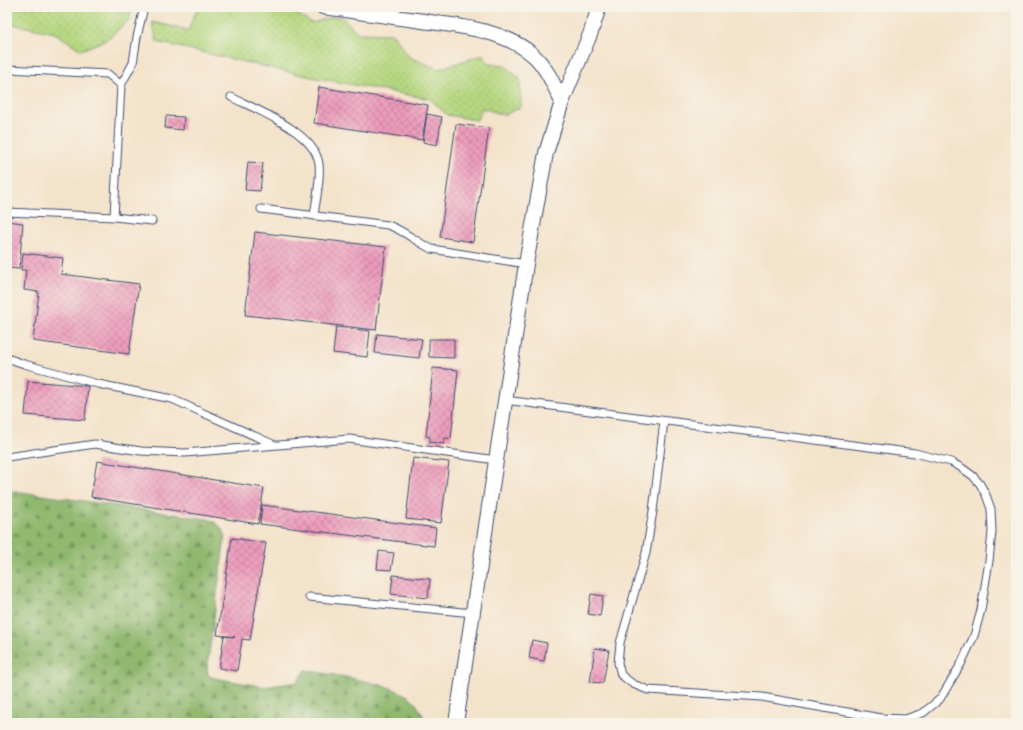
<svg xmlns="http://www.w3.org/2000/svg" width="1023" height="730" font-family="Caveat,sans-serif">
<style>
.grass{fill:url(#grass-dots);stroke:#68836e}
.forest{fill:url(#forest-firs);stroke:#567466}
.building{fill:url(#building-cross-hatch)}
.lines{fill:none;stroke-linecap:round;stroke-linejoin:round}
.lane-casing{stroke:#3c4a6e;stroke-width:9}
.street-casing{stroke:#3c4a6e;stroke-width:16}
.lane{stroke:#fff;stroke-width:7}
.street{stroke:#fff;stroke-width:14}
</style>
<defs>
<pattern id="grass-dots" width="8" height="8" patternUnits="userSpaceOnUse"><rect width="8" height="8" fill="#b5d77f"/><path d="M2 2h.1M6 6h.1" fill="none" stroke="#9bb970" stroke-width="1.8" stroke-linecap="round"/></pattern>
<pattern id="forest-firs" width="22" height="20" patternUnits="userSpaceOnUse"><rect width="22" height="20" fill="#90b86e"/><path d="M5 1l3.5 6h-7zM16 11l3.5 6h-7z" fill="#75965e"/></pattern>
<pattern id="building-cross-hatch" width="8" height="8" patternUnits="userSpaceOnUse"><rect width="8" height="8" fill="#ee9cbc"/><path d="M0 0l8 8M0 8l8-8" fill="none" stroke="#c0809c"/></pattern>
</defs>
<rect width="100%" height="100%" fill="#f7f3e8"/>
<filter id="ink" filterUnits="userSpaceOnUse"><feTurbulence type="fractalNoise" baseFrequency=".025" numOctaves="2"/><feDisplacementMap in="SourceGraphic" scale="8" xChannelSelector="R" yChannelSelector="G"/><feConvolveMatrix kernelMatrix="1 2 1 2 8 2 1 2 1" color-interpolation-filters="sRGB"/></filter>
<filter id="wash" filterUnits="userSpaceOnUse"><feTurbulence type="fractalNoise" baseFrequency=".012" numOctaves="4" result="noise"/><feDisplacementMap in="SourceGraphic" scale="16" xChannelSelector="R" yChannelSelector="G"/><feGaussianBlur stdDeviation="0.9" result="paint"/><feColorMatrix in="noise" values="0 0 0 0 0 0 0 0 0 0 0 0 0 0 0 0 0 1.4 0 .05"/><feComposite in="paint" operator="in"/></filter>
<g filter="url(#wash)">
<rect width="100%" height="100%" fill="#f4e3cb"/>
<!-- grass -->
<path class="grass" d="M7,7h124l-1,12 -24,21 -25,10 -26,-17 -48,-10z
M198,7h56l38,4 20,12 20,-6h10l16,16 35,1 16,23 29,12 45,-14 6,9 15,1 16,14 1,28 -17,8 -22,-7 -5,12 -30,-5 -17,-16 -124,-23 -149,-34 -5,-20 36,8z"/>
<!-- forest -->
<path class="forest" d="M7,490l201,29c10,4 14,8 17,18l-18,131 1,7 6,3 51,9 32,-5 9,-12c25,5 90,13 107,30 4,4 7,11 10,16l-1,7h-415z"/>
<g id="blocks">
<!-- building -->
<path class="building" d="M319,87l109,18 -6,35 -108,-17z
M427,114l15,3 -5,28 -14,-3z
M166,116l18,1 -1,13 -18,-2z
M456,124l33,4 -16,114 -33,-5z
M248,162l15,1 -3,28 -15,-1z
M7,221l16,2 -4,46 -12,-1z
M255,232l131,15 -10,83 -131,-15z
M23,253l40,5 -2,16 78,10 -10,70 -96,-13 6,-49 -15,-2 2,-20h-5z
M336,327l34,4 -3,26 -34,-4z
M377,334l45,5 -3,19 -44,-5z
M429,339h25v19l-25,-1z
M433,368l25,2 -7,69 -7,-1v6l-14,-2v-5l-4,-1z
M28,381l60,5 -3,34 -60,-5z
M413,458l36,4 -8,61 -35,-4z
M97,461l167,27 -6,36 -167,-27z
M262,505l174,23 -2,18 -174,-22z
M232,538l34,5 -16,97 -8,-1 -5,32 -18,-3 5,-32 11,1 -18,-2z
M379,551l15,2 -3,17 -14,-1z
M393,575l37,4 -2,19 -37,-4z
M591,594l12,2 -3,20 -12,-2z
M532,640l15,3 -3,18 -15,-3z
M595,648l14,2 -6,33 -13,-1z"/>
</g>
</g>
<g filter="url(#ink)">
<use href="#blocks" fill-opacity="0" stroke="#3c4a6e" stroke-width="1"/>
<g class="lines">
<defs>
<path id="lane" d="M7,69l101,5 13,11
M231,97c26,13 84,35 88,67 2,16 -3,35 -5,52
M261,209l127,16c17,6 28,17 44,24l94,15
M7,212l107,5 7,-132 12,-22 4,-26 7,-30
M114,217l38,4
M7,358l17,6 74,20 74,15 103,46
M505,400l410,53 36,9 11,6 11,8 7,8 6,11 5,14 1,23 -3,29 -8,49 -7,26 -13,28 -21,35 -17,14 -18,6 -24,-1 -119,-21 -114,-7 -15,-6 -12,-9 -3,-12 2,-20 26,-90 7,-42 11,-90
M7,457l88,-13 46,7 44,2 164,-14 147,21
M309,597l164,16"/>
<path id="street" d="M323,7c31,4 62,9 93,13 39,6 84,8 116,34 14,12 22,31 30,48
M456,723l70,-459 20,-111 16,-51 29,-70 8,-25"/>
</defs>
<!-- lane casing -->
<use href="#lane" class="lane-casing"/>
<!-- street casing -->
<use href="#street" class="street-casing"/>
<!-- lane -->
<use href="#lane" class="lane"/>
<!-- street -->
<use href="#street" class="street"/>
</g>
</g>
<!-- margin -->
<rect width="1023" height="730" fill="none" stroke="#f7f3e8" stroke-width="24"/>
</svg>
